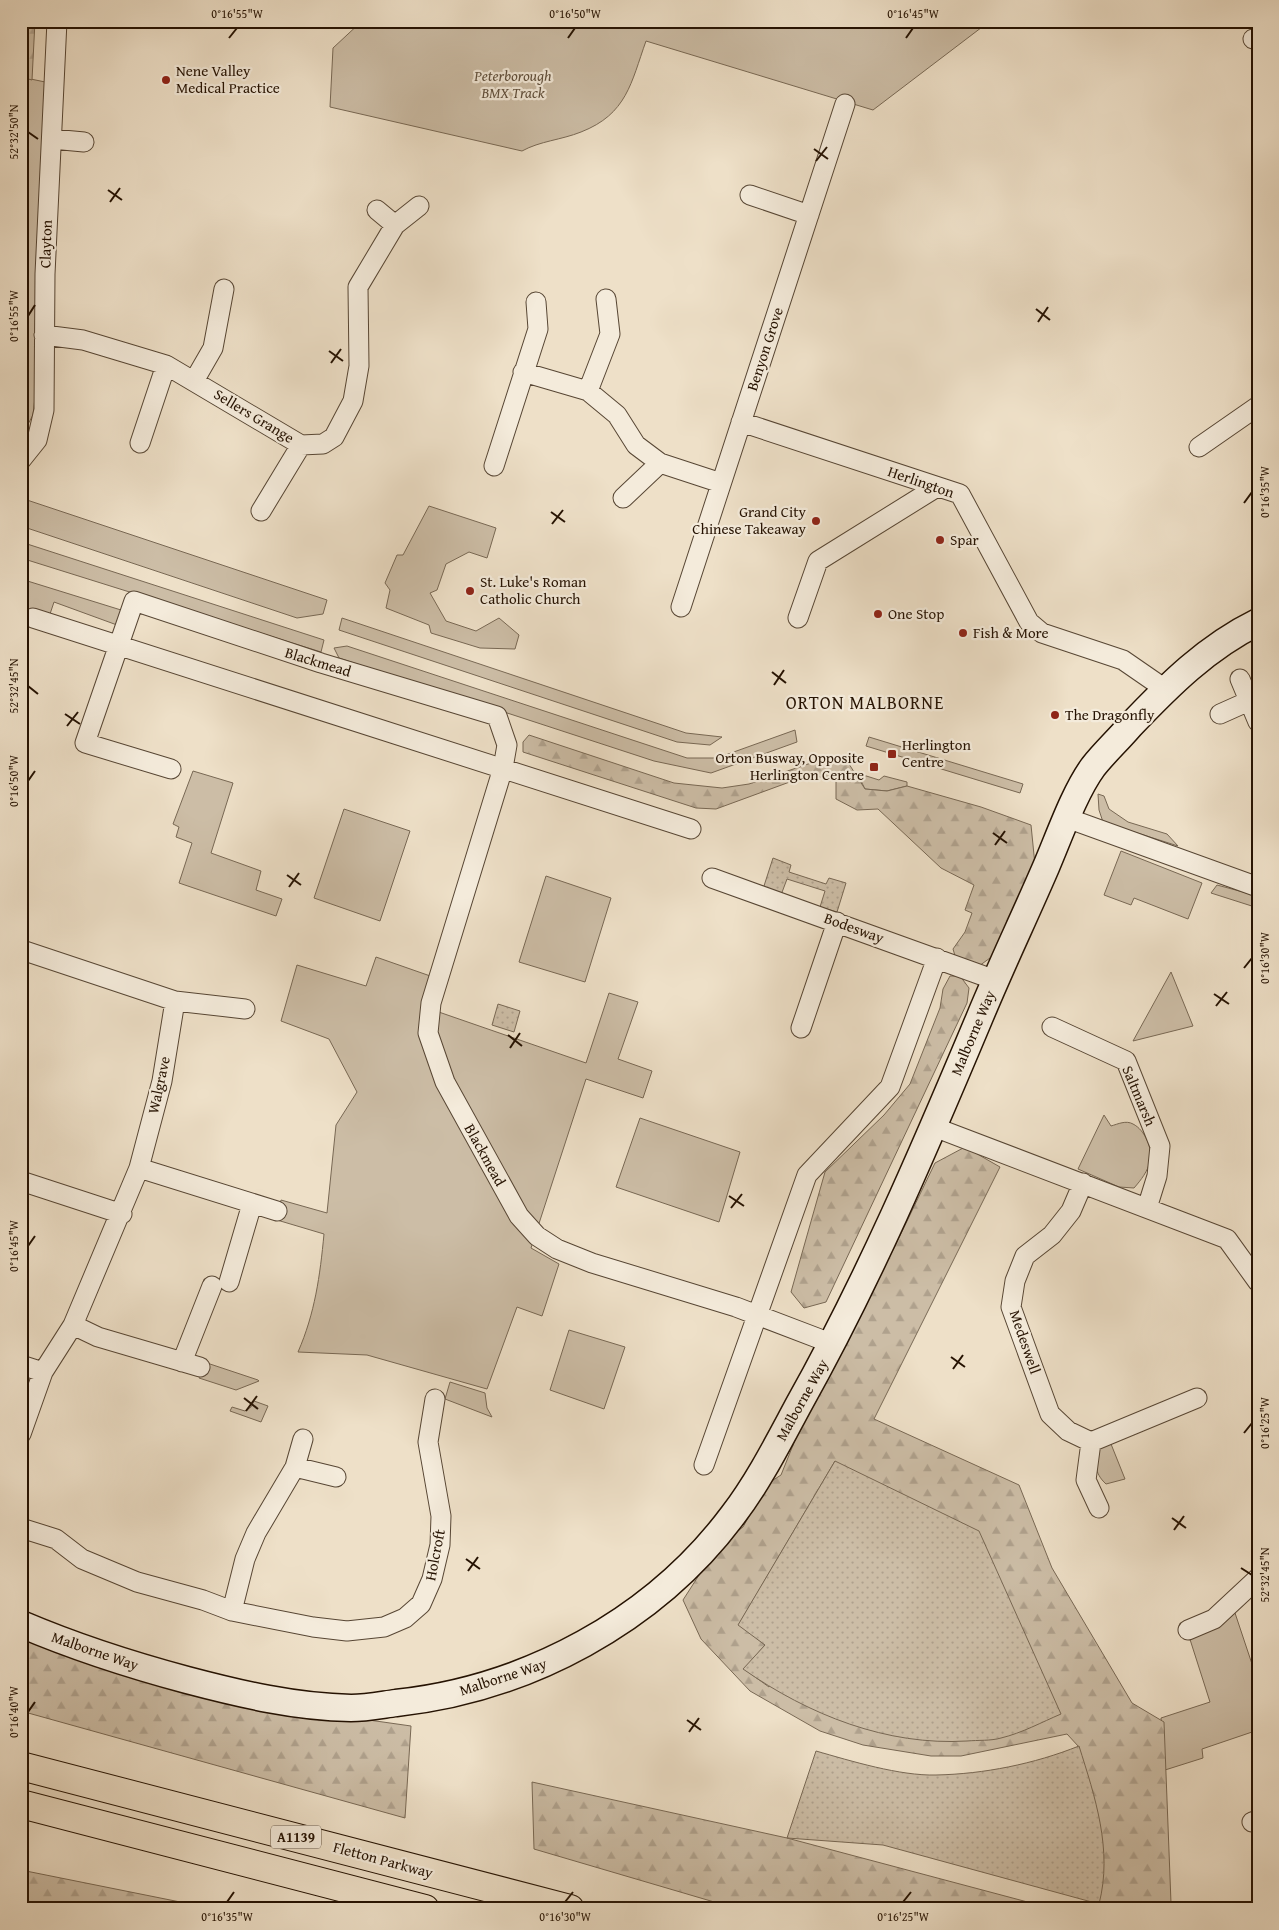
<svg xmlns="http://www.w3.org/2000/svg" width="1279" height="1930" font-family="'Gentium Book Plus',serif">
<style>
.green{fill:#ccbda6;stroke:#786854}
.forest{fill:url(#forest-firs);stroke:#786854;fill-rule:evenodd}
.garden{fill:url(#garden-dots);stroke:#786854}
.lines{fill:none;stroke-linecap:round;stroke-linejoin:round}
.street-casing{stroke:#574634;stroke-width:21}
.secondary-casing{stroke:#251202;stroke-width:29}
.highway-casing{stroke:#251202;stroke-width:30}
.street{stroke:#f4ebdb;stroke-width:19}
.secondary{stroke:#f4ebdb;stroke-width:26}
.highway{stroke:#eee0c8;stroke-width:28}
.ticks{fill:none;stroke:#251202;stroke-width:2}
.poi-dot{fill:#8f2418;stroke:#f4ebdb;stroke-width:2}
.labels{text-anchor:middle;stroke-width:4.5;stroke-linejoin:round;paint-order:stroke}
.shield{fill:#f4ebdb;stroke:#635343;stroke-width:1}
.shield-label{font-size:14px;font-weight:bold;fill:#251202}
.poi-label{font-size:15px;fill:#251202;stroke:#f4ebdb;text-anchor:start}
.park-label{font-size:15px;font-style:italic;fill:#5f4e3b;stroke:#f4ebdb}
.street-label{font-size:15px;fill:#251202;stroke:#f4ebdb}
.quarter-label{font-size:18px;letter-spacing:1px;fill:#251202;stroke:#f4ebdb}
.neatline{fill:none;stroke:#251202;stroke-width:2}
.ticks-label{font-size:12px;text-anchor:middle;fill:#251202}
</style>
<defs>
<pattern id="forest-firs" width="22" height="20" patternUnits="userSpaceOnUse" patternTransform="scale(1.25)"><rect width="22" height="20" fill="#ccbda6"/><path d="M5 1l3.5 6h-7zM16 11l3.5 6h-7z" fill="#afa18d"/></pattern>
<pattern id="garden-dots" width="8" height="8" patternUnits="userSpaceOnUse" patternTransform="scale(1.25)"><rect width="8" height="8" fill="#ccbda6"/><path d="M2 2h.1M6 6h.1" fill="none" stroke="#afa18d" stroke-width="1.8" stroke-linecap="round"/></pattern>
</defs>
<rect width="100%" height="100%" fill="#eee0c8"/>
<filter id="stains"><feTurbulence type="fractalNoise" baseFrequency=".004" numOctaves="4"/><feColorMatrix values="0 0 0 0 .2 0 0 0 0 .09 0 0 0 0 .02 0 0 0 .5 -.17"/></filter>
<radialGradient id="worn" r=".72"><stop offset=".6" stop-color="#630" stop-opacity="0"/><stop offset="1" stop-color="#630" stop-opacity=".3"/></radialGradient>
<!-- green -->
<path class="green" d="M362,21h628l-117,89 -227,-69c-15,42 -19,73 -65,91 -20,8 -41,9 -59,19l-192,-44 3,-59z
M21,77l29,6 -10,271 -7,61 -12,22z
M21,498l306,102 -4,14 -26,4 -276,-92z
M429,506l67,22 -9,30 -18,-6 -23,12 -9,26 -7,3 16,28 30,10 23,-13 20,17 -4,14 -35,-1 -49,-15 -2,-8 -43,-17 4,-18 -5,-7 12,-28h6z
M21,542l303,98 -3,12 -300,-94z
M21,579l100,31 -4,15 -63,-23 -5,15 -28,-6z
M342,618l344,115 36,4 -12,8 -33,-3 -338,-112z
M347,646l340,112h30l78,-28 2,12 -86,31 -57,-12 -315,-103 -5,-10z
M869,737l154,47 -3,9 -154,-47z
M193,771l40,12 -22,70 50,18 -5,19 26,9 -6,17 -97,-33 13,-40 -16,-6 3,-10 -6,-3z
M860,774l19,6 5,-4 23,6v4l-20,5 -22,-2 -5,-10z
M1098,794l6,2 5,13 19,13 39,12 11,12 -75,-24 -4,-12z
M344,809l66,22 -30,90 -66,-23z
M1121,851l81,32 -14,36 -54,-21 -3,7 -27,-10z
M546,876l65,22 -26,84 -66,-20z
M1217,885l41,11v12l-47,-15z
M376,957l60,21 -3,32 153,53 23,-70 29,9 -20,57 34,12 -9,27 -57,-19 -55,169 28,16 -17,52 -25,-9 -30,82 -120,-34 -69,-3c17,-39 22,-76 26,-118l-47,-14 4,-20 46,13 9,-88 21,-33 -28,-53 -48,-18 16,-56 69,21z
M1171,972l22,54 -60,15z
M1104,1115l7,11c7,-2 15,-6 22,-2 12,6 20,25 17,37 -2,10 -9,19 -16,27l-15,-1 -41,-18z
M640,1118l100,34 -21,70 -103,-35z
M569,1330l56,17 -21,62 -54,-19z
M204,1362l54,18 1,1 -23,9 -37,-12z
M450,1382l35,11 2,15 5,9 -47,-18z
M254,1401l14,5 -7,16 -31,-11 2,-4 13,4 6,-4z
M1111,1444l14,35 -19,5c-12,-11 -11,-21 -8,-36z
M1235,1613l23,69v48l-56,19 1,9 -38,12 -4,-52 49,-16 -23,-72z"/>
<!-- forest -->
<path class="forest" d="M21,21h14l-3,59 -11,-3z
M529,735l145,48 48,5 27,-4 68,-23 32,3 16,25 22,2 20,-5 74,21 50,18 4,40 -34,85 -22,16 -23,-7 -3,-10 12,-17 7,-19 -7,-3 9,-25 -33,-17 -63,-59 -21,1 -21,-11v-21l-30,-2 -90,33 -20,-1 -173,-56v-10z
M950,976h10l9,12 -2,15 -141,299 -22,6 -13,-16 34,-120 59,-57 26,-31 30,-76 3,-19z
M965,1147l35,20 -126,252 145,66 33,83 80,135 32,19 7,181 15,6h-448l-204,-60 -2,-67 255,56 248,66h64l-20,-157 -12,-13 -106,22h-30l-68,-11 -43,-14 -70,-40 -49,-52 -18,-39 34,-53 26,-20 24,-43 14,-9 25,-62 89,-167 40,-83zM835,1461l-66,226 -25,-18 21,-24 -26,-21z
M21,1629l193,69 197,28 -6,92 -384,-107z
M21,1870l194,39h-194z"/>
<!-- garden -->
<path class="garden" d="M773,858l18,7 -2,7 37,12 3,-6 17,5 -9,29 -17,-5 5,-16 -38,-12 -6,16 -18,-6z
M498,1004l22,7 -6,21 -22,-7z
M835,1461l144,70 82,183c-19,8 -39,19 -60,24 -10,3 -23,2 -34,3 -80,5 -158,-26 -224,-72l22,-24 -27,-20z
M1079,1746c16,51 34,104 20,158l-216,-59 -96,-7 29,-87c35,10 84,25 120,24 48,-1 98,-11 143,-29z"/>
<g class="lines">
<defs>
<path id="street" d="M1253,39l5,1
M52,139l32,3
M750,195l59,20
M377,210l18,15
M44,335l39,5 83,25 135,80 22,-1 11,-7 19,-36 6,-35 -1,-79 37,-62 24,-19
M523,372l65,19 29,24 19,30 24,18 61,20
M194,381l19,-33 11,-59
M588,391l22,-57 -4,-35
M741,422l219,72 69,128 13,11 81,27 42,29
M140,443l26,-78
M1199,447l59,-41
M21,460l16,-20 7,-30 1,-136 12,-253
M494,466l44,-137 -2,-27
M623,498l37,-35
M261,511l40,-66
M681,607l164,-503
M33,618l658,211
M798,618l20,-57 119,-74
M1240,679l18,43
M1220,714l29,-13
M171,769l-86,-26 49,-142 187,62 176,53 10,29 -4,23 -72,235 -3,30 17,49 74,134 18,20 20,13 35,14 144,44 97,37
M1067,818l191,69
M712,878l283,102
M25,951l150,50 70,8
M1052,1027l74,34 34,85 -3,30 -10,32
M801,1028l36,-106
M934,1127l293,112 31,43
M139,1168l138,43
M21,1181l101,33
M1083,1183l-12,28 -19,24 -27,21 -10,25 -4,26 39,107 18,17 23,11 106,-44
M229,1282l23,-78
M73,1325l25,12 102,30
M182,1362l30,-76
M21,1365l22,7
M21,1434l22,-62 30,-47 66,-157 23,-87 13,-80
M1091,1442l-5,38 13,28
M704,1465l103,-290 83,-88 47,-129
M295,1467l41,10
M21,1528l35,11 26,20 55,23 66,18 29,11 81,16 34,4 37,-4 21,-9 16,-14 11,-25 8,-34 1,-29 -13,-74 7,-43
M232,1611l13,-52 11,-26 39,-66 8,-28
M1188,1630l26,-11 44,-41
M1252,1822l6,-2"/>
<path id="secondary" d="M21,1624c54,23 110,41 166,56 53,14 108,27 164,28 15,0 30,-3 45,-5 131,-14 258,-82 337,-188 26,-34 46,-74 66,-111 69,-123 125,-254 180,-385 21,-51 45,-101 67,-152 13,-30 28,-74 47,-100 11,-14 25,-27 37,-41 39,-41 77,-79 128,-104"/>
<path id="highway" d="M21,1766l549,143
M21,1804l404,105"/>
</defs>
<!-- street casing -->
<use href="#street" class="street-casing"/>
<!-- secondary casing -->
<use href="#secondary" class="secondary-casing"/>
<!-- highway casing -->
<use href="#highway" class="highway-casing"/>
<!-- street -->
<use href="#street" class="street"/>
<!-- secondary -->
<use href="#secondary" class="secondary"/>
<!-- highway -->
<use href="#highway" class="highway"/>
</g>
<!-- ticks -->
<path class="ticks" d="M229,38l8,-10M568,38l7,-10M906,38l7,-10M28,132l10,7M814,149l14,10M816,161l11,-14M108,190l14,10M110,202l10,-14M1036,309l14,11M28,316l7,-11M1038,322l10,-15M329,351l14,10M331,363l10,-14M1244,503l8,-11M551,512l14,10M552,524l11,-14M772,672l14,11M774,685l10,-15M28,686l10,8M65,714l15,10M67,726l11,-14M28,781l7,-10M993,833l14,10M995,845l10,-14M287,875l14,10M289,887l10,-14M1244,968l8,-10M1214,994l15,10M1216,1006l11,-14M508,1035l14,11M510,1048l10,-15M729,1196l15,10M731,1208l11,-14M28,1246l7,-10M951,1357l14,10M953,1369l10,-14M244,1398l14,11M246,1411l11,-15M1244,1433l8,-10M1172,1518l14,10M1174,1530l10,-14M466,1559l14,10M1241,1568l11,7M468,1571l10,-14M28,1712l7,-10M687,1720l14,10M689,1732l10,-14M227,1902l7,-10M565,1902l8,-10M903,1902l8,-10"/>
<!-- markers -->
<g class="poi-dot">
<circle cx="166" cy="80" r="5"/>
<circle cx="816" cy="521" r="5"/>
<circle cx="940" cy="540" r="5"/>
<circle cx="470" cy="591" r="5"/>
<circle cx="878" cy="614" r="5"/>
<circle cx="963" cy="633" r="5"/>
<circle cx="1055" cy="715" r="5"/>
<rect x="887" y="749" width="10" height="10" rx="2.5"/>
<rect x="869" y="762" width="10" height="10" rx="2.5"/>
</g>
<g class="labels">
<!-- shield labels -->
<rect class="shield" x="271" y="1825.5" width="50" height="23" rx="4"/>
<g class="shield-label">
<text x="296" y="1842">A1139</text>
</g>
<!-- poi labels -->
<g class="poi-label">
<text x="176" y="76">Nene Valley<tspan x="176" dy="17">Medical Practice</tspan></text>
<text x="806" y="517" text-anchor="end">Grand City<tspan x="806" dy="17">Chinese Takeaway</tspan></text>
<text x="950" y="545">Spar</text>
<text x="480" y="587">St. Luke's Roman<tspan x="480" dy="17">Catholic Church</tspan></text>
<text x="888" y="619">One Stop</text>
<text x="973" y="638">Fish &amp; More</text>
<text x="1065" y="720">The Dragonfly</text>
<text x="902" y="750">Herlington<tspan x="902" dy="17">Centre</tspan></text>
<text x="864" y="763" text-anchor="end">Orton Busway, Opposite<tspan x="864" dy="17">Herlington Centre</tspan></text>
</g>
<!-- park labels -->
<g class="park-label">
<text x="513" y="81">Peterborough<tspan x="513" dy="17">BMX Track</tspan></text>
</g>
<!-- street labels -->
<g class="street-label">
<text transform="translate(46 244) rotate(-88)" y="5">Clayton</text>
<text transform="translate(765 349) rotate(-72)" y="5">Benyon Grove</text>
<text transform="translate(254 416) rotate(31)" y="5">Sellers Grange</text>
<text transform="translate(921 482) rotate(19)" y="5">Herlington</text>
<text transform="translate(318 662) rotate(17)" y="5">Blackmead</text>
<text transform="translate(854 928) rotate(20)" y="5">Bodesway</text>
<text transform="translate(973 1033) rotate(-67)" y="5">Malborne Way</text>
<text transform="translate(159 1085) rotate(-78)" y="5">Walgrave</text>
<text transform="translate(1139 1096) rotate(67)" y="5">Saltmarsh</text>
<text transform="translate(485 1155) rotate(61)" y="5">Blackmead</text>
<text transform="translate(1025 1342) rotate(71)" y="5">Medeswell</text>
<text transform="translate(802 1400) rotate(-61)" y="5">Malborne Way</text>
<text transform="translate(435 1555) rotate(-79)" y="5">Holcroft</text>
<text transform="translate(95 1651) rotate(19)" y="5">Malborne Way</text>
<text transform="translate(503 1677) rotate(-18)" y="5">Malborne Way</text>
<text transform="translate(383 1860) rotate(15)" y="5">Fletton Parkway</text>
</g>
<!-- quarter labels -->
<g class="quarter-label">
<text x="865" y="709">ORTON MALBORNE</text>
</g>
</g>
<!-- margin -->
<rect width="1279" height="1930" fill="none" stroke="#eee0c8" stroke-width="55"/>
<rect x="28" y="28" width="1224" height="1874" class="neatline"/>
<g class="ticks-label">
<text x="237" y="18">0°16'55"W</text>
<text x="575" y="18">0°16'50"W</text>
<text x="913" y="18">0°16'45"W</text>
<text transform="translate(14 132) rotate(-90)" y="4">52°32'50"N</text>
<text transform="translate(14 316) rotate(-90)" y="4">0°16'55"W</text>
<text transform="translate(1265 492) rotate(-90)" y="4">0°16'35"W</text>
<text transform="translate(14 686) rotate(-90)" y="4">52°32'45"N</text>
<text transform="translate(14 781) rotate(-90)" y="4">0°16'50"W</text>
<text transform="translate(1265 958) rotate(-90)" y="4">0°16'30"W</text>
<text transform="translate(14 1246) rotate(-90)" y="4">0°16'45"W</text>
<text transform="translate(1265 1423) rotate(-90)" y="4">0°16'25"W</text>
<text transform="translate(1265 1575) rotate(-90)" y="4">52°32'45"N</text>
<text transform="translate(14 1712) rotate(-90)" y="4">0°16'40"W</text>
<text x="227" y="1921">0°16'35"W</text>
<text x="565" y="1921">0°16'30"W</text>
<text x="903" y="1921">0°16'25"W</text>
</g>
<rect width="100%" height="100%" filter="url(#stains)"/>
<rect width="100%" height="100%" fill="url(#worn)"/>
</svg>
